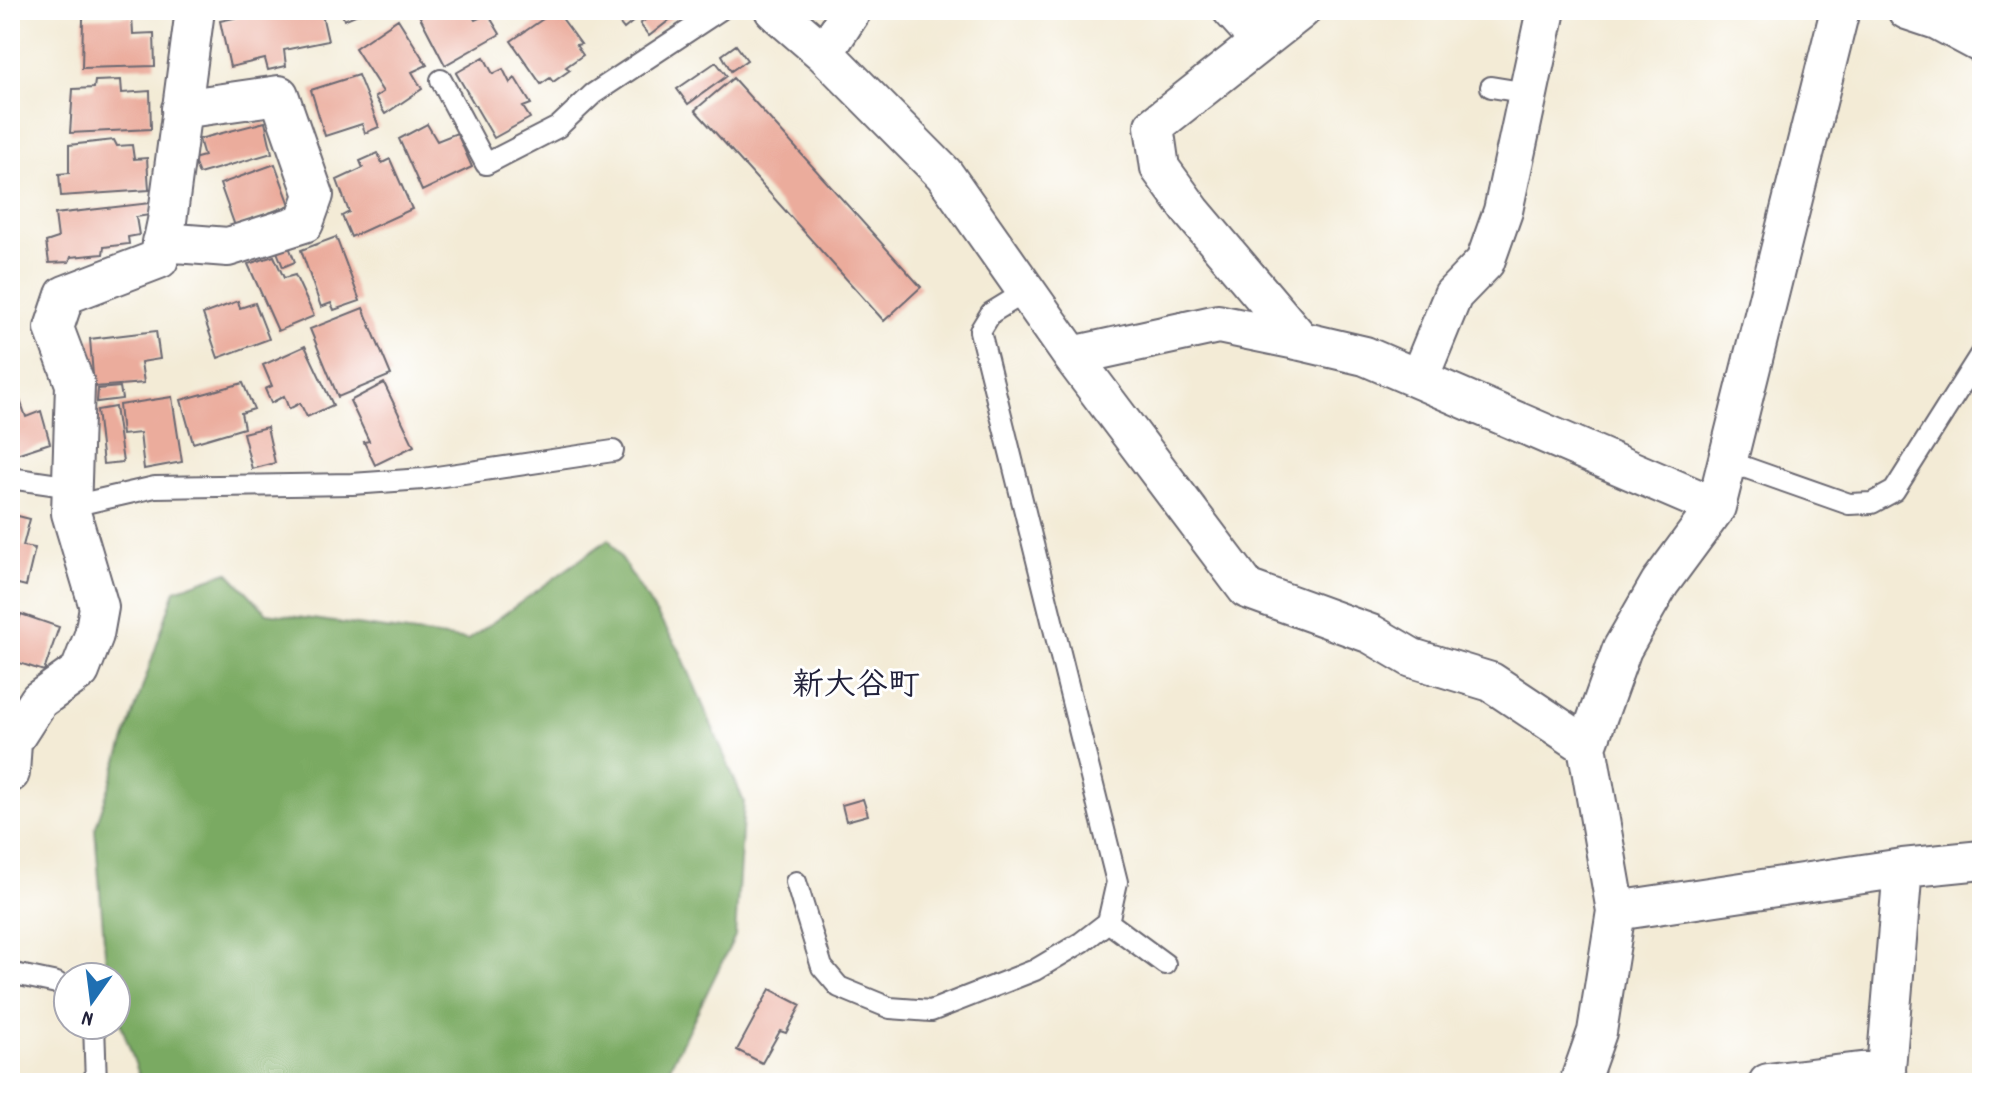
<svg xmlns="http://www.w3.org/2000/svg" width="1992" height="1093" font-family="Dekko,'Klee One',sans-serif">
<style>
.forest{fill:#7aaa62;stroke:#4e664e;stroke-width:2}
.building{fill:#ebac9c}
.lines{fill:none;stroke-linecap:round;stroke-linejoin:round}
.service-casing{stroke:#6b6871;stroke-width:24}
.minor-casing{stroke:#6b6871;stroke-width:42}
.service{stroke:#fff;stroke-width:20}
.minor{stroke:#fff;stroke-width:38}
.labels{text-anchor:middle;stroke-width:6;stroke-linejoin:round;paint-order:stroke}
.quarter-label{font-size:32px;font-weight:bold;fill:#22223b;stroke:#fff}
</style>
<rect width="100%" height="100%" fill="#fff"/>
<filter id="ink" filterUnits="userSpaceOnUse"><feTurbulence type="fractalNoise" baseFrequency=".0125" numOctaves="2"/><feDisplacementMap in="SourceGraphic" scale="16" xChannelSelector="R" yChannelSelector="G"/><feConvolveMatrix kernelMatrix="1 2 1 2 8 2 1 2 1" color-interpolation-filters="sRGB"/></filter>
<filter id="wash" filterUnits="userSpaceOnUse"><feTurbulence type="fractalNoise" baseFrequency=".006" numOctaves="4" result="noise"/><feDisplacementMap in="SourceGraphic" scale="32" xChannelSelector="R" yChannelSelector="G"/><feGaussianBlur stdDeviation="1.8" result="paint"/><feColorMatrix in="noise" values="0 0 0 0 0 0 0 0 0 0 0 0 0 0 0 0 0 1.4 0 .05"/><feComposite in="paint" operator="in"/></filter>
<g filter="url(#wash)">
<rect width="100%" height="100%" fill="#f3ebd6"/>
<!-- forest -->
<path class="forest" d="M609,539l71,112 64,151 -9,134 -73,147h-520l-26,-73v-33h-9l-12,-148 80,-239 53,-18 39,41 201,27z"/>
<g id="blocks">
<!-- building -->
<path class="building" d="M256,10h65l7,31 -44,9 2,16 -18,4 -3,-11 -35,8 -10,-46 37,-8z
M341,10h26l-23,10z
M423,10h46l6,10 13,-6 12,20 -55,31 -27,-52z
M556,10l25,34 -5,1 7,10 -17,12 4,3 -17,12 -3,-4 -9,6 -30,-43z
M609,10h38l-23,19z
M658,10h7l7,8 -23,18 -9,-12z
M132,16l1,18 21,-1 1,33 -73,2 1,-50z
M398,19l29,46 -15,7 10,17 -37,25 -10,-17 8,-5 -28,-44z
M736,45l11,15 -16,11 -9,-16z
M484,57l9,17 10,-5 7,14 5,-5 16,26 -8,3 7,11 -36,20 -38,-65z
M716,62l11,14 -39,28 -11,-15z
M358,75l21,52 -14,6 -3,-9 -37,12 -14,-46z
M733,78l188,209 -37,34 -189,-211z
M121,80l1,13 28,-2 1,38 -81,4 3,-44 21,-1 1,-7z
M265,122l7,31 -73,21 -6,-15 11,-3 -5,-17z
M427,124l10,17 20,-8 15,34 -50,24 -23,-52z
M114,140l3,6 15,-1 2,14 13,-1 2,32 -88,6 -2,-22 10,-1v-28z
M378,153l4,10 8,-4 22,50 -61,28 -9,-21 7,-4 -12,-32 26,-12 -3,-7z
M275,164l15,41 -55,21 -15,-42z
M150,203v12l-14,2 3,18 -11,2 1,7 -25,3 -1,7 -32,3 -2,5 -20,1 -3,-21 12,-4 -3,-24z
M336,237l24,64 -26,9 -3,-7 -10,4 -20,-57z
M288,244l7,18 -12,5 -7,-18z
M274,256l10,22 11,-3 19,41 -36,15 -30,-67z
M238,301l2,7 15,-5 14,36 -51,19 -15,-44z
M363,308l28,67 -53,22 -28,-68z
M156,331l4,28 -19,3 3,21 -50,4 -4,-48z
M305,346l28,59 -26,12 -7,-14 -11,6 -5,-13 -13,7 -6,-14 7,-3 -9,-21z
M243,383l11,26 -13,4 3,15 -51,15 -12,-43z
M384,383l30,63 -39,19 -11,-23 5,-1 -19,-40z
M120,387l2,12 -25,3 1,-13z
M172,397l10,65 -38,7 -4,-36 -18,2 -3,-30z
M20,400l6,17 15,-6 9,32 -40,13v-53z
M115,407l8,55 -20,2 -6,-54z
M267,427l8,36 -23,6 -9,-36z
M10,514l20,5 -7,27 12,2 -9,38 -16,-4z
M21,614l38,13 -15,44 -34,-11v-19z
M863,799l5,16 -22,6 -4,-16z
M770,989l31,16 -15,28 -6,-2 -18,32 -25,-13z"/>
</g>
</g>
<g filter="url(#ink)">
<use href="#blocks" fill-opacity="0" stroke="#6b6871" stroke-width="2"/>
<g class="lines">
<defs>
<path id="service" d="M441,80l45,84 72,-37 35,-33 127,-84
M1491,87l37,6
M1727,461l122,43 23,-1 22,-12 88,-139
M10,478l62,9
M72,506l83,-19 197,-3 71,-5 190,-28
M796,882l26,85 17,20 51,21 41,3 104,-41 47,-28 26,-20 9,-40 -137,-551 11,-18 36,-22
M1108,922l57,42
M10,973l47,10 11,9
M94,1025l2,58"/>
<path id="minor" d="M774,10l50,43 120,121 128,182 175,233 124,45 41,24 79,24 96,64
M1232,10l29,32
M1301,10l-147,116 6,42 32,44 109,129
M1907,10l30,10 45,24
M824,53l28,-43
M162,242l66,5 76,-24 10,-28 -35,-100 -98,14
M1072,356l146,-32 83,17 64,15 351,151
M1419,378l34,-83 32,-33 18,-51 43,-201
M10,773l2,-31 27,-42 41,-29 14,-36 5,-28 -28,-94 4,-129 -21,-56 11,-33 94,-36 8,-38 28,-211
M1616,911l287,-43 79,-8
M1579,1083l18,-51 19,-121 -29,-165 35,-97 38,-66 56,-76 124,-497
M1768,1083l118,-14
M1887,1083l-1,-14 17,-201"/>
</defs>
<!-- service casing -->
<use href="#service" class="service-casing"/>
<!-- minor casing -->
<use href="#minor" class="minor-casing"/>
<!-- service -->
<use href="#service" class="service"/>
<!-- minor -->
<use href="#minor" class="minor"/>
</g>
</g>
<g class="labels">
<!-- quarter labels -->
<g class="quarter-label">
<text x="856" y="694">新大谷町</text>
</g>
</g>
<!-- margin -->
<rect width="1992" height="1093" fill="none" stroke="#fff" stroke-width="40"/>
<!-- north arrow -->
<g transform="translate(92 1001) rotate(194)"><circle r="38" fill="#ffffff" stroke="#a7a7b1" stroke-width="2"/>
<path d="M0-6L14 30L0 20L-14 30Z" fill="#1f6fb2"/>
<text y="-12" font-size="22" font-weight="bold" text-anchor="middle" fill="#22223b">N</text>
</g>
</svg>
